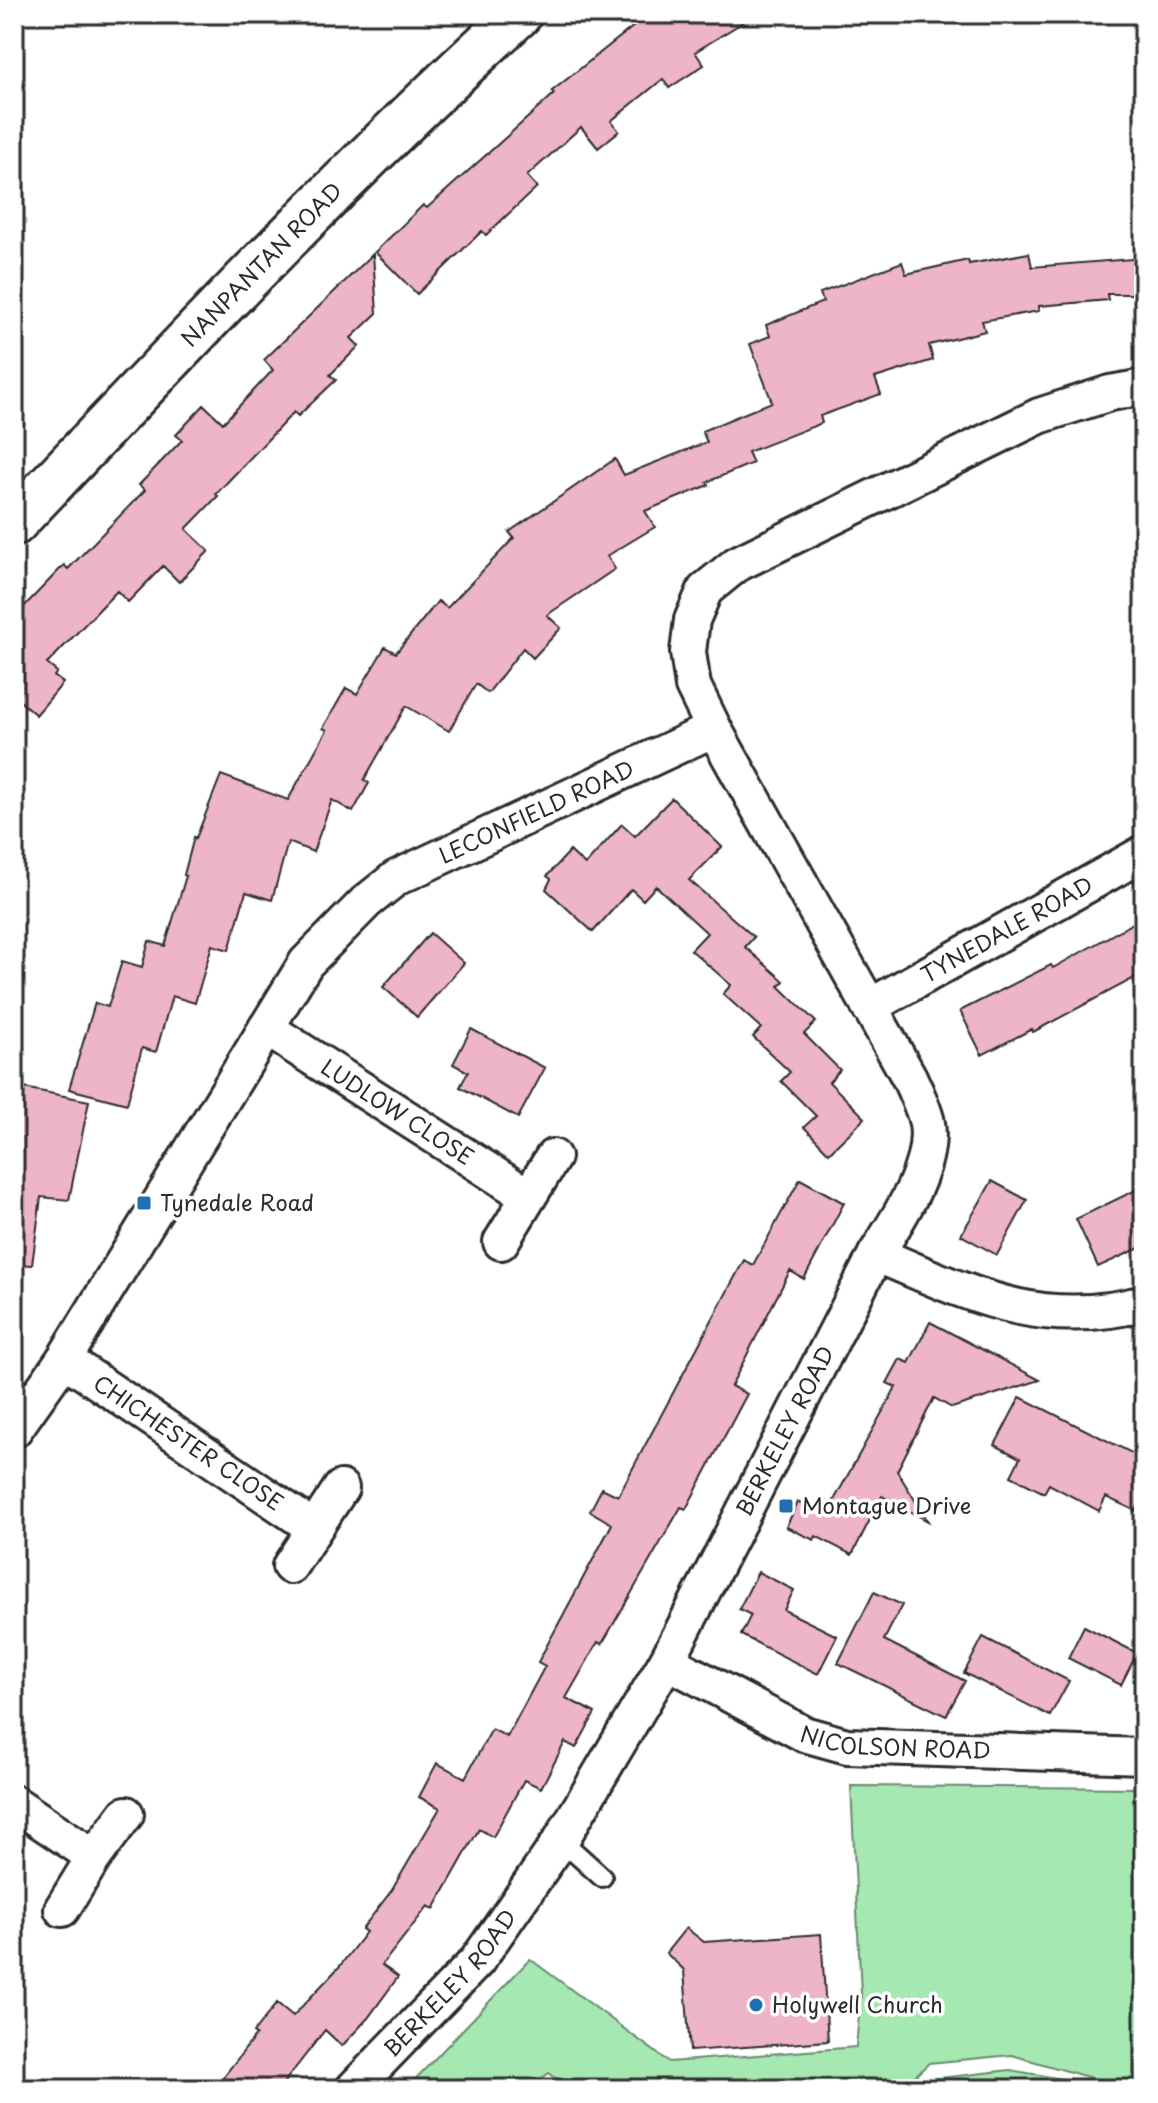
<svg xmlns="http://www.w3.org/2000/svg" width="1158" height="2103" font-family="'Playpen Sans',sans-serif">
<style>
.green{fill:#a6e8b1;stroke:#688a6e;stroke-width:2}
.building{fill:#eeb5c9;stroke:#2b2b2b;stroke-width:2}
.lines{fill:none;stroke-linecap:round;stroke-linejoin:round}
.lane-casing{stroke:#2b2b2b;stroke-width:24}
.street-casing{stroke:#2b2b2b;stroke-width:40}
.secondary-casing{stroke:#2b2b2b;stroke-width:50}
.lane{stroke:#fff;stroke-width:18}
.street{stroke:#fff;stroke-width:34}
.secondary{stroke:#fff;stroke-width:44}
.poi-dot{fill:#1f6fb2;stroke:#fff;stroke-width:3}
.labels{text-anchor:middle;stroke-width:7;stroke-linejoin:round;paint-order:stroke}
.street-label{font-size:22px;fill:#2b2b2b;stroke:#fff}
.poi-label{font-size:22px;fill:#2b2b2b;stroke:#fff;text-anchor:start}
</style>
<rect width="100%" height="100%" fill="#fff"/>
<filter id="ink" filterUnits="userSpaceOnUse"><feTurbulence type="fractalNoise" baseFrequency=".0125" numOctaves="2"/><feDisplacementMap in="SourceGraphic" scale="16" xChannelSelector="R" yChannelSelector="G"/><feConvolveMatrix kernelMatrix="1 2 1 2 8 2 1 2 1" color-interpolation-filters="sRGB"/></filter>
<g filter="url(#ink)">
<!-- green -->
<path class="green" d="M851,1786l293,2v301h-15l-117,-34 -83,8 -28,26h-331l-21,-16 -21,16h-122l124,-130 139,103 187,-15 5,-53z
M1010,2070l64,11 23,8h-176l10,-10z"/>
<!-- building -->
<path class="building" d="M649,14h107l-61,38 9,13 -35,23 -6,-9 -52,42 8,10 -21,17 -17,-21 -54,49 10,11 -51,48 -4,-4 -65,63 -42,-42 48,-47 4,3 87,-78 40,-36 -2,-3z
M1029,253l3,14 112,-9v36h-37l1,6 -69,6v5l-57,10 3,10 -56,14 4,15 -58,18 6,16 -61,22 2,7 -74,29 5,11 -46,19 2,3 -64,26 10,16 -48,29 8,13 -68,46 14,13 -28,30 -10,-10 -35,45 -12,-9 -27,47 -43,-25 -42,74 5,3 -16,29 -21,-12 -19,52 -25,-10 -16,58 -26,-8 -17,58 -17,-5 -17,58 -23,-7 -16,56 -14,-4 -15,56 -58,-15 26,-86 13,4 14,-46 20,6 7,-26 16,5 21,-70 -2,-1 10,-38 2,1 25,-63 67,25 39,-70 -4,-2 23,-40 11,6 28,-47 11,6 42,-52 9,7 67,-70 -5,-6 106,-73 9,16 83,-33 -5,-11 70,-29 -22,-58 20,-8 -4,-11 57,-23 -3,-9 82,-31 4,12 62,-14 1,4z
M373,254l4,59 -26,25 8,8 -29,29 6,5 -38,36 -4,-4 -78,82 2,2 -32,33 23,22 -30,31 -16,-16 -35,36 -11,-11 -70,73 10,8 -3,4 9,7 -27,32 -22,-19v-79l50,-52 4,4 77,-79 -6,-5 43,-45 -6,-5 28,-30 19,18 50,-53 -9,-10z
M672,798l50,49 -33,33 65,57 -9,10 39,34 -5,5 37,36 -12,12 36,36 -11,12 36,36 -36,35 -25,-26 12,-11 -35,-35 9,-9 -37,-35 8,-9 -38,-34 8,-9 -40,-35 16,-17 -51,-47 -13,14 -12,-11 -38,43 -47,-43 5,-10 -4,-3 23,-25 15,14 37,-41 13,12z
M1144,917v56l-111,59 -1,-3 -50,26 -22,-44 91,-46 2,3z
M430,933l34,30 -47,54 -34,-30z
M471,1029l74,39 -27,50 -58,-31 8,-15 -15,-8z
M14,1086l75,15 -20,99 -28,-3 -9,68 -18,-1z
M800,1179l44,24 -40,76 -14,-8 -59,115 16,8 -61,115 -5,-2 -79,137 -4,-2 -32,56 29,15 -19,35 -11,-6 -24,46 -17,-8 -31,57 -14,-8 -45,80 -6,-3 -46,59 16,12 -30,41 -26,28 -17,-16 -46,59h-65l42,-54 -3,-2 24,-30 16,13 46,-49 27,-35 -4,-3 30,-39 48,-82 -21,-11 18,-34 28,15 27,-49 15,8 38,-71 -7,-4 74,-138 -22,-13 12,-23 16,8 126,-236 9,5z
M992,1181l35,19 -30,55 -36,-20z
M1144,1186v60l-46,21 -22,-48z
M930,1322l110,58 -88,28 -18,-10 -37,73 31,50 -46,-25 -30,59 -36,-19 -2,4 -28,-13 12,-25 28,13 70,-128 -9,-4 13,-24 9,4z
M1020,1397l124,62v35l-8,17 -30,-14 -7,14 -50,-27 -5,9 -33,-17 9,-18 -25,-13z
M758,1572l36,18 -10,20 53,26 -19,38 -77,-39 10,-20 -12,-6z
M874,1592l28,13 -18,35 81,41 -19,35 -108,-53z
M1084,1626l53,27 -16,32 -53,-27z
M983,1637l86,44 -19,35 -86,-43z
M686,1928l18,14 117,-8 7,107 -138,10 -6,-81 -18,-17z"/>
<g class="lines">
<defs>
<path id="lane" d="M561,1840l41,37"/>
<g id="street">
<path id="s1" d="M869,1007l275,-154"/>
<path id="s2" d="M266,1028l262,168"/>
<path d="M501,1242l52,-85"/>
<path d="M876,1254c94,40 164,77 268,49"/>
<path id="s3" d="M64,1359l250,169"/>
<path id="s4" d="M14,1430l50,-71 242,-396 60,-61 30,-24 318,-149"/>
<path d="M290,1566l51,-78"/>
<path id="s5" d="M667,1661l137,73 43,12 297,10"/>
<path d="M14,1803l80,54"/>
<path d="M62,1909l32,-52 32,-43"/>
<path id="s6" d="M353,2089l124,-128 84,-121 106,-179 209,-407c22,-35 58,-87 51,-131 -3,-15 -12,-32 -18,-46l-195,-348 -21,-43 -5,-34 4,-32 13,-30 32,-26 302,-148 71,-23 34,-6"/>
</g>
<g id="secondary">
<path id="s7" d="M14,523c165,-174 328,-348 505,-509"/>
</g>
</defs>
<!-- lane casing -->
<use href="#lane" class="lane-casing"/>
<!-- street casing -->
<use href="#street" class="street-casing"/>
<!-- secondary casing -->
<use href="#secondary" class="secondary-casing"/>
<!-- lane -->
<use href="#lane" class="lane"/>
<!-- street -->
<use href="#street" class="street"/>
<!-- secondary -->
<use href="#secondary" class="secondary"/>
</g>
</g>
<!-- markers -->
<g class="poi-dot">
<rect x="136" y="1195" width="16" height="16" rx="4"/>
<rect x="778" y="1498" width="16" height="16" rx="4"/>
<circle cx="756" cy="2005" r="8"/>
</g>
<g class="labels">
<!-- street labels -->
<g class="street-label">
<text dy="8" stroke="none"><textPath href="#s7" startOffset="358">NANPANTAN ROAD</textPath></text>
<text dy="8" stroke="none"><textPath href="#s4" startOffset="830">LECONFIELD ROAD</textPath></text>
<text dy="8" stroke="none"><textPath href="#s1" startOffset="158">TYNEDALE ROAD</textPath></text>
<text dy="8" stroke="none"><textPath href="#s2" startOffset="156">LUDLOW CLOSE</textPath></text>
<text dy="8" stroke="none"><textPath href="#s6" startOffset="792">BERKELEY ROAD</textPath></text>
<text dy="8" stroke="none"><textPath href="#s3" startOffset="150">CHICHESTER CLOSE</textPath></text>
<text dy="8" stroke="none"><textPath href="#s5" startOffset="248">NICOLSON ROAD</textPath></text>
<text dy="8" stroke="none"><textPath href="#s6" startOffset="144">BERKELEY ROAD</textPath></text>
</g>
<!-- poi labels -->
<g class="poi-label">
<text x="160" y="1211">Tynedale Road</text>
<text x="802" y="1514">Montague Drive</text>
<text x="772" y="2013">Holywell Church</text>
</g>
</g>
<!-- margin -->
<rect width="1158" height="2103" fill="none" stroke="#fff" stroke-width="48"/>
<rect x="24" y="24" width="1110" height="2055" fill="none" stroke="#2b2b2b" stroke-width="3" filter="url(#ink)"/>
</svg>
